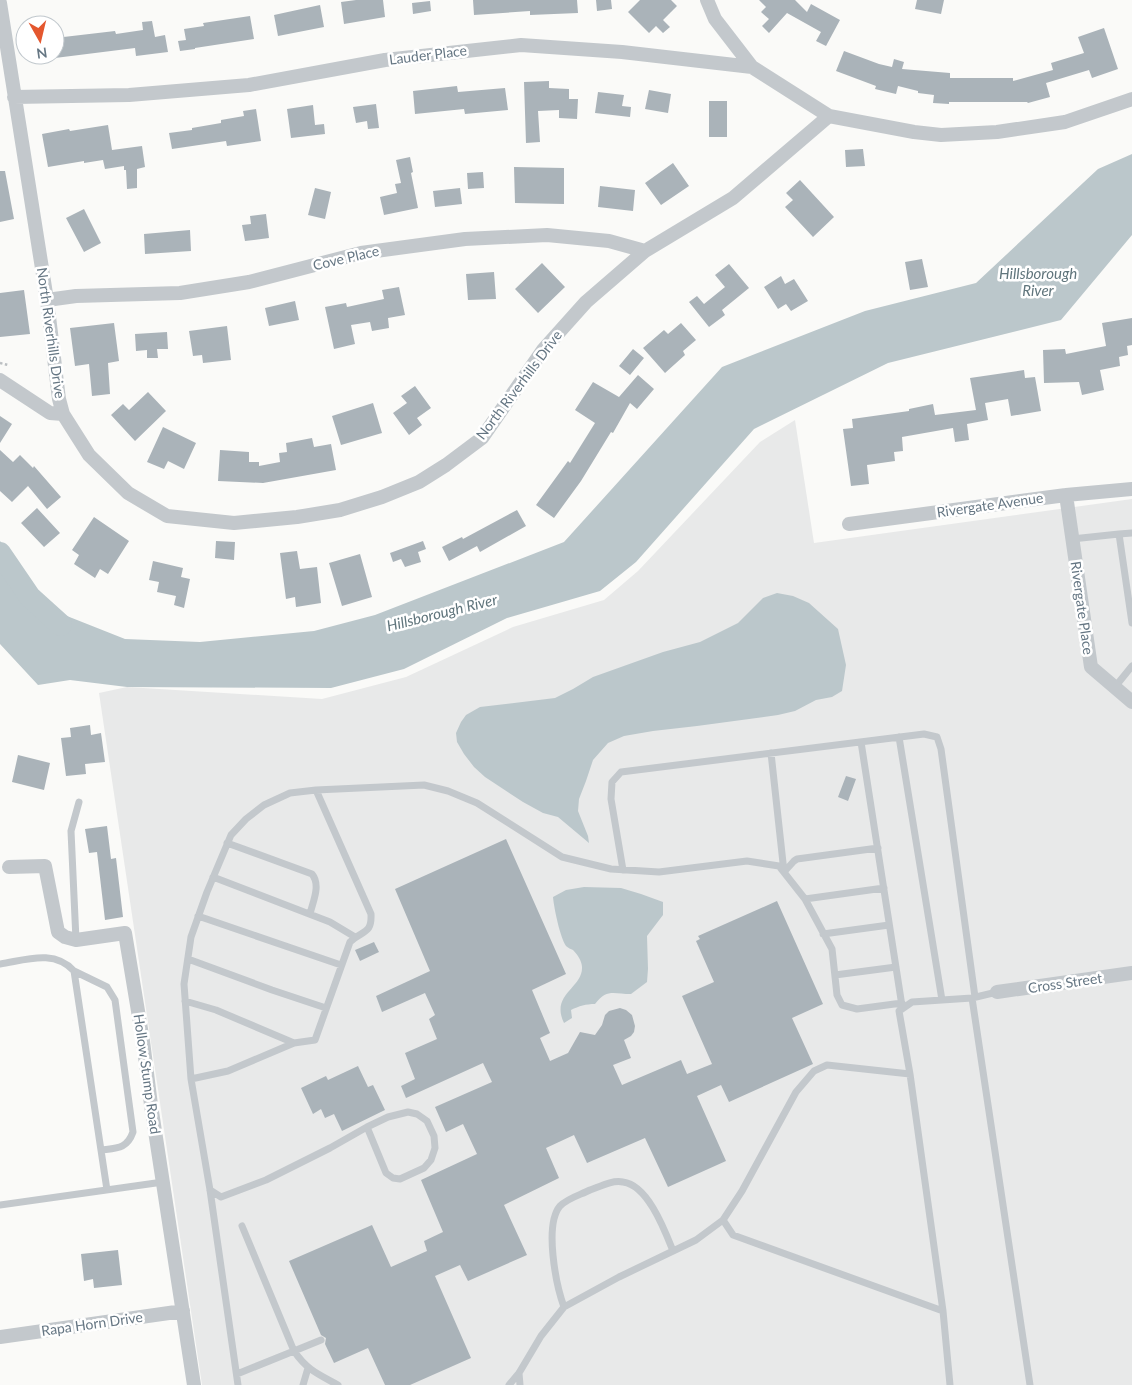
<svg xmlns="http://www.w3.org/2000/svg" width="1132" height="1385" font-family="Lato,sans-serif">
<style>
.built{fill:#e8e9e9}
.water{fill:#bbc7cb}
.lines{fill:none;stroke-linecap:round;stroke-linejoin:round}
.river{stroke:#bbc7cb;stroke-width:22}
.building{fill:#aab3b9}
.path{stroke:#bbbfc2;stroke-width:2.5;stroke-dasharray:2.5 2.5;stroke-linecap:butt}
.lane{stroke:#c3c8cc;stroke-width:7}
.street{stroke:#c3c8cc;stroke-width:14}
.labels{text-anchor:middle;stroke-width:5;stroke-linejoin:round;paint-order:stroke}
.street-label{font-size:14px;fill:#657683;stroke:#fff}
.water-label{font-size:15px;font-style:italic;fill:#60757c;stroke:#fff}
</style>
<rect width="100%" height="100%" fill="#fafaf8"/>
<!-- built -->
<path class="built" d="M795,420l19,123 318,-44v886h-930l-103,-692 28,-6 195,12 84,-22 107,-50 91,-27 34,-29 122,-129z"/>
<!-- water -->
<path class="water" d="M1132,154v81l-71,85 -173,43 -134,66 -118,133 -36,29 -93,27 -103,51 -73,19 -204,-1 -57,-7 -32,5 -38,-41v-103l6,7 13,49 106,42 75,3 114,-11 61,-16 189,-73 158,-175 143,-56 111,-28 122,-114z
M777,593l16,3 16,7 29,26 8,36 -4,26 -10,6 -16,3 -21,11 -17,4 -81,11 -44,5 -29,5 -16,7 -15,17 -7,21 -7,18 -1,12 10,25 1,7 -31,-26 -15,-4 -20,-11 -38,-25 -11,-10 -10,-13 -7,-12 -1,-9 5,-11 5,-7 14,-8 75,-9 18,-9 20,-12 70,-25 37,-10 38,-19 25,-25z
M584,887l37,1 20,6 22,8v13l-16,21 1,33 -1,13 -16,12c-17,0 -24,-6 -36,10 -9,0 -16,2 -24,6l1,8 -8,5c-14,-29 19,-35 18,-56 0,-6 -5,-13 -9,-17 -2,-1 -5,-2 -7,-4 -6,-9 -12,-38 -13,-49l13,-7z"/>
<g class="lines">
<!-- river -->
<path class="river" d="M0,553l30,44 31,28"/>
</g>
<!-- building -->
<path class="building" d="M356,0h27l2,17 -41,7 -3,-22z
M473,0h104l1,13 -48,2v-4l-56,4z
M596,0h15l1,9 -15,2z
M640,0h31l6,6 -14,14 7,7 -7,6 -7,-7 -7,7 -21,-21z
M759,0h36l12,12 4,-8 29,16 -14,26 -10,-5 5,-9 -34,-19 -18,20 -7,-7 7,-7 -8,-7 5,-5z
M917,0h27l-3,14 -26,-5z
M430,1l1,10 -18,3 -1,-11z
M320,5l4,22 -46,9 -4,-21z
M250,16l4,23 -59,9v1l-15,2 -2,-10 8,-1 -2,-11 20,-3 -1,-3z
M152,21l3,16 10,-2 3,17 -32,4 -1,-8 -80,10v-20l60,-7 1,3 27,-4 -1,-8z
M1104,28l14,41 -26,9 -3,-8 -43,13 4,14 -22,6 -1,-1h-78v2l-16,-1 1,-8 -16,-2v-2l-20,-5 -2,8 -21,-5 1,-3 -40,-15 8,-20 35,13 13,3 2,-8 10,3 -2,7 48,4v5h63v3l40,-11 -2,-7 33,-10 -6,-16z
M549,81v7l20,1v10h9l-1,20 -18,-1v-8l-21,1 2,31 -14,1 -2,-61z
M457,86l1,6 47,-4 3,22 -43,4 -1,-5 -49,5 -2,-23z
M649,90l22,4 -3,19 -23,-4z
M598,92l26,3 -2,11 9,1 -1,10 -35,-4z
M709,101h18v36h-18z
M376,104l3,24 -11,1 -1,-8 -11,2 -3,-16z
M313,105l2,20 9,-1 1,10 -34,4 -4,-29z
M256,109l5,32 -34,5 -1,-5 -54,8 -3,-16 23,-3v-2l29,-5v-3l23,-4 -1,-5z
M108,125l4,25 30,-4 3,21 -8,2v19l-10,1 -1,-19h-2v-4l-19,3 -2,-9 -19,3v-2l-36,6 -6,-33 27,-5 1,2z
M863,149l2,17 -19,1 -1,-17z
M410,157l3,15 -2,1 7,35 -34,7 -4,-18 17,-4 -2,-9 6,-1 -5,-23z
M673,163l16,23 -28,19 -16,-22z
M514,167l50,1v36l-49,-1z
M0,171h5l9,48 -14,3z
M483,172l1,16 -16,1 -1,-16z
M800,180l34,37 -21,20 -28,-30 8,-7 -7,-7z
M600,186l35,4 -2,21 -35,-4z
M315,188l16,4 -6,27 -17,-4z
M460,188l2,16 -27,3 -2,-16z
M84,209l17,34 -17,9 -18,-34z
M266,214l3,24 -24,3 -3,-16 9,-1 -1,-8z
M190,230l1,21 -46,3 -1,-20z
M922,259l6,28 -18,3 -5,-28z
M542,263l23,24 -27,26 -23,-24z
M729,264l20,24 -27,22 3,5 -16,12 -20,-25 8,-6 7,8 21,-17 -10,-12z
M494,272l2,27 -28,1 -2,-26z
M781,276l4,8 9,-5 14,22 -17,10 -5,-7 -8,5 -14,-22z
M399,287l6,28 -17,3 1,10 -17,3 -2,-9 -19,3 4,19 -21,5 -9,-42 21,-4 1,4 37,-8 -2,-9z
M24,290l6,44 -30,3v-44z
M295,301l4,19 -30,6 -4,-18z
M1132,318v27l-5,1 1,9 -9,2 1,9 -20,4 4,20 -22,5 -3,-13 -35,1 -1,-33 22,-1 1,5 40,-8 -4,-23z
M114,323l5,38 -11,2 2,31 -18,2 -3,-32 -14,2 -5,-38z
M681,323l15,17 -13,11 2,4 -20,18 -22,-25 21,-18 4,4z
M227,326l4,34 -28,3 -1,-8 -9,1 -4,-25z
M167,332l1,17h-11l1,9h-11v-8l-11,1 -1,-17z
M633,349l11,9 -14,17 -11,-9z
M1024,370l1,8 10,-1 6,34 -30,5 -3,-17 -23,4 3,17 -21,4 2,16 -14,2 -2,-14 -51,9 1,14 -9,1 1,9 -28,4 2,19 -18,2 -8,-57 10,-1 -1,-9 57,-8v-2l24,-5 2,11 41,-5 -6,-32z
M638,375l16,14 -17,20 -7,-6 -17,30 -2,-1 -30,49 -27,37 -18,-13 32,-44 2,2 25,-40 -20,-13 18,-28 26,15z
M415,386l16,22 -14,10 5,7 -13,10 -16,-22 14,-10 -6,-7z
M148,392l18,19 -31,30 -24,-26 12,-11 6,6z
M373,403l9,30 -41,12 -9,-29z
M0,416l12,8 -12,19z
M163,427l33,16 -12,26 -16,-8 -4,8 -17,-7z
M312,438l2,9 17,-3 5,26 -73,13 -45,-2 2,-31 29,2v10h10v4l21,-4 -1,-9 8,-1 -1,-9z
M0,450l13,12 7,-7 13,13 1,-2 27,31 -14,12 -19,-23 -16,16 -12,-11z
M37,508l23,25 -16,14 -23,-24z
M517,510l9,16 -46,26 -3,-6 -28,15 -7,-14 20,-10 1,2z
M94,517l35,24 -21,33 -8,-5 -5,9 -21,-14 5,-9 -7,-5z
M216,541l19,1 -1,18 -19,-2z
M423,541l3,8 -8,3 3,10 -16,5 -4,-8 -8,3 -3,-9z
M297,551l3,18 17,-2 4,36 -25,4 -1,-10 -9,2 -6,-46z
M360,554l12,43 -30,9 -13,-43z
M153,561l30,7 -2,9 9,2 -6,29 -10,-3 2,-9 -19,-4 2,-10 -10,-2z
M90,725l1,10 10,-2 4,29 -20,2 1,10 -20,2 -5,-38 10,-1 -1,-9z
M18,755l32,8 -6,27 -32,-8z
M846,776l10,3 -8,22 -10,-4z
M107,826l4,33 5,-1 7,59 -18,3 -8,-68 -8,1 -4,-24z
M506,839l60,135 -34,16 18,43 -10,5 10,23 18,-8 12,-21 15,3 7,-10 3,-10 4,-4 11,-3 6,2 6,5 3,11 -1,6 -3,4 -7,4 7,18 -18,7 9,20 59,-25 6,14 25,-10 -30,-68 32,-14 -18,-41 4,-2 -2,-3 79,-35 46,103 -31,14 21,46 -84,38 -8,-17 -24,11 29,65 -58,26 -23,-49 -58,25 -13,-28 -28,13 13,30 -55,27 23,50 -59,26 -8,-16 -25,11 36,82 -61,27h-25l-17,-37 -34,15 -9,-19 1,-6 -5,-3 -32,-74 83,-36 19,42 36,-16 -3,-10 19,-9 -22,-52 56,-26 -14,-30 -17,8 -11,-25 57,-25 -9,-19 -77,35 -5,-12 14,-7 -10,-26 32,-14 -8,-20 6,-4 -10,-22 -43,19 -6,-16 54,-25 -35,-82z
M374,942l5,10 -19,9 -5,-11z
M358,1066l10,21 5,-2 12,25 -43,21 -8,-17 -9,4 -4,-9 -8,5 -12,-26 25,-12 2,4z
M118,1250l4,35 -28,3 -1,-9 -9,2 -3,-27z"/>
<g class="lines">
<!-- path -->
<path class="path" d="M0,363l8,2"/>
<!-- lane -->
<path class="lane" d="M1119,534l13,-1
M1072,539l47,-5 13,89
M1115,687l17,-21
M899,737l43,263
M861,742l41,264
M771,753l13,119
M316,790l108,-5 24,6 29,12 85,54 49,12 48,3 88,-11 32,5 26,33 27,50 5,46 5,10 15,4 45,-6
M227,843l85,31c9,11 1,27 -2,40
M623,870l-12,-71 1,-17 9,-10 303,-38 13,3 4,12 34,248
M784,872l10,-11 3,-2 81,-11
M213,877l117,45 25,15
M805,899l79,-11
M198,916l143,49
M823,934l66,-9
M76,940l-5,-109 8,-29
M188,959l84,31 54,18
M0,964c26,-4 54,-15 74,7l33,219
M74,971l33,16 8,13 18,132c-6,17 -16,16 -32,18
M835,975l61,-8
M997,992l-25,6 58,387
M185,1001l31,9 78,33
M910,1074l33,237
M191,1079l37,-8 66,-28 21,-3 35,-98c12,-12 22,-7 21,-28l-55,-124 -26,3 -26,12 -18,14 -15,16 -24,57 -16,45 -7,47 7,95 19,111 28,195
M210,1190l11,7 45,-17 64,-32 37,-21 21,-10 20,-5 9,2 10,7 7,15 1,12 -4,12 -7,8 -24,11 -7,-1 -7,-5 -19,-46
M0,1205l163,-23
M723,1220l10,15 210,76 7,74
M564,1307c-8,-22 -20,-82 -4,-101 8,-8 20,-11 30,-16 11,-4 22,-10 33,-8 25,3 42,49 50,69
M321,1340l-27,11c13,19 24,23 44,34
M519,1373l1,12
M237,1374l57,-23 -52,-125
M303,1385l5,-17
M509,1385l10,-12 22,-37 23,-29 55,-30 77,-37 27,-20 19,-29 54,-99 18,-21 13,-6 83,9 -11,-63 13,-9 60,-4"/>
<!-- street -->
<path class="street" d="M707,0l8,19 37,48
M0,3l47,297 12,99 4,15 26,41 39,38 39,23 67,7 63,-6 43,-7 42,-13 37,-15 27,-17 36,-27 61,-88 43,-48 59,-51 88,-53 96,-82 85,16 27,3 56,-3 68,-10 67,-23
M14,97l115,-2 120,-10 136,-25 136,-15 101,7 130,15 77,49
M47,300l29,-4 104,-3 69,-11 112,-29 104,-14 82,-4 62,6 36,10
M0,380l50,33 13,1
M1066,495l25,172 41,35
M849,524l217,-29 66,-6
M9,867l36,-1 13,66 7,5 11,3 49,-7 18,108 8,64 43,280
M997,992l135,-19
M0,1337l183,-26"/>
</g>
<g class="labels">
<!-- street labels -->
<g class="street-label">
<text transform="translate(428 55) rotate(-7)" y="5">Lauder Place</text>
<text transform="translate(346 258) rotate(-13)" y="5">Cove Place</text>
<text transform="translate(51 333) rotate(82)" y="5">North Riverhills Drive</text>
<text transform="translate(519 385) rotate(-53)" y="5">North Riverhills Drive</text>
<text transform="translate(990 505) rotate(-8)" y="5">Rivergate Avenue</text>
<text transform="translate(1082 608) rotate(82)" y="5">Rivergate Place</text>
<text transform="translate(1065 983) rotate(-8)" y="5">Cross Street</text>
<text transform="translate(147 1074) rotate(82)" y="5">Hollow Stump Road</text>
<text transform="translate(92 1324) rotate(-8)" y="5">Rapa Horn Drive</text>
</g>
<!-- water labels -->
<g class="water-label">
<text x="1038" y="279">Hillsborough<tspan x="1038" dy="17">River</tspan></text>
<text transform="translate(442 613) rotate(-14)" y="5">Hillsborough River</text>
</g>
</g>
<!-- north arrow -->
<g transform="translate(40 40) rotate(172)"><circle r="24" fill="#ffffff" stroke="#c1c8cd"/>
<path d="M0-4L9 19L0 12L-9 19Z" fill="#e4572e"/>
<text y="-8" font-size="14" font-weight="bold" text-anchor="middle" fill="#657683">N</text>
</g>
</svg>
